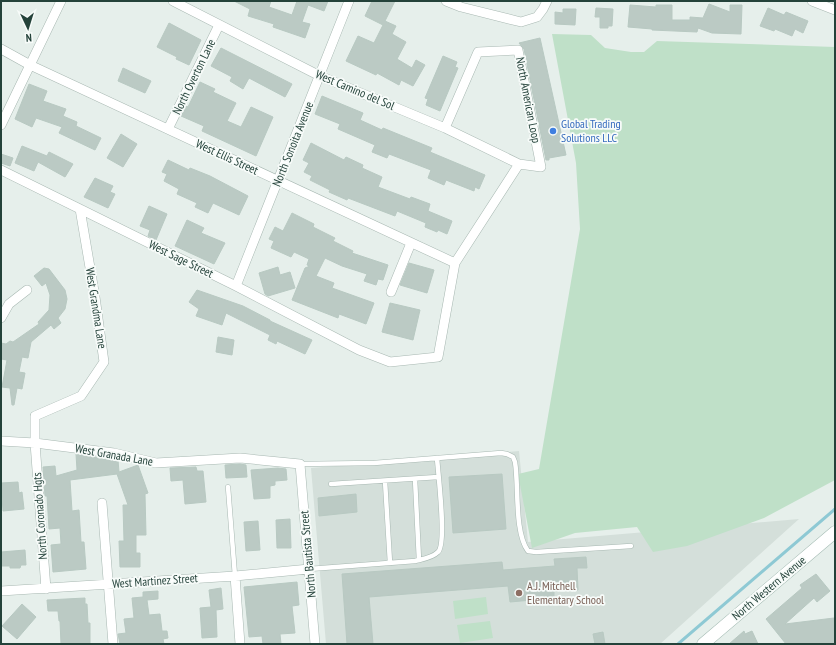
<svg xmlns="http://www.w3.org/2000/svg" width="836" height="645" font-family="'PT Sans Narrow',sans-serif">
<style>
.built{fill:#d4dfda}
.green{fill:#bfe0c8}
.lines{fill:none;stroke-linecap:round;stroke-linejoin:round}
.stream{stroke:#8ec9d4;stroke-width:3}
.building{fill:#bbcac4;stroke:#b8c9c2}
.lane-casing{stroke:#a8b8b2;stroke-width:5.5}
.street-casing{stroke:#a8b8b2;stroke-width:10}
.secondary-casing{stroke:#a4bbb3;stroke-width:13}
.lane{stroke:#fff;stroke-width:4.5}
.street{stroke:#fff;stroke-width:9}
.secondary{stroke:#fff;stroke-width:12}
.shop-dot{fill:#3f7fe0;stroke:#f7fbf9;stroke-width:1.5}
.education-dot{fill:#8d6e63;stroke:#f7fbf9;stroke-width:1.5}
.labels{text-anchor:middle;stroke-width:3.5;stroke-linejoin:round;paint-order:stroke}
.street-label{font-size:12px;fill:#24423a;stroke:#f7fbf9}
.shop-label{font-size:12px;fill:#366cbe;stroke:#f7fbf9;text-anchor:start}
.education-label{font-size:12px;fill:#785e54;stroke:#f7fbf9;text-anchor:start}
</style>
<rect width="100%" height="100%" fill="#e6efeb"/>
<!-- built -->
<path class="built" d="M519,451l9,91 271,-23 -139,125h-334l-15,-176z"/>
<!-- green -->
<path class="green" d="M552,34l39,1 14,13 26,4h13l13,-11 178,6v433l-71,38 -77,28 -34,6 -16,-25 -62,6 -43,15 -14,-74 21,-5 41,-240 -4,-66z
M486,597l2,17 -33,5 -2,-18z
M490,621l3,17 -33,5 -3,-18z"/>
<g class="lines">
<!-- stream -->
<path class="stream" d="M678,644l157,-135"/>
</g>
<!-- building -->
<path class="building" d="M234,1h37l-2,6 23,8 5,-14h31l-4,10 -16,-6 -6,17 8,2 -5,14 -32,-11 1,-3 -26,-8 2,-7z
M372,1h23l-10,20 11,5 -4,8 14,8 -9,17 15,9 4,-8 9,5 -12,21 -12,-6 -2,5 -22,-12 -1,2 -30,-14 12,-25 16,7 9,-18 -18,-9z
M709,4l21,8v-7h12l-1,29 -29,-1 -14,-5 -1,4 -45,-2v-1l-24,-2 2,-22 26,2v-2h16v15h18v-3l13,1z
M596,8l17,1 -1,17h-4v2h-8v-11h-5z
M768,8l16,7 2,-3 22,9 -5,12 -8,-4 -3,7 -17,-7 -1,2 -14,-5z
M563,9h13l-1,16 -20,-1v-12l8,1z
M169,23l32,17 -12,25 -13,-6 1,-2 -20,-10z
M540,38l26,117 -17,3v2h-3l-22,-111 -5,-6z
M221,48l71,36 -7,13 -36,-19 -6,11 -13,-8 2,-4 -21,-11z
M443,56l14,6 -2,5 3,1 -18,43 -14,-6 2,-6 -3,-1z
M123,68l28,13 -6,12 -27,-12z
M200,82l15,7 -2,3 23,11 -9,18 14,6 10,-20 22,10 -17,39 -54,-25 2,-5 -23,-10 5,-10 2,1z
M29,84l18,7 -4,10 23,8 -3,7 14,6 -1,4 25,12 -6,12 -36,-17 3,-6 -26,-9 -4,9 -17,-8z
M322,96l41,17 -3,7 22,10 1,-2 49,20 -2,4 55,23 -6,14 -4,-2 -1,4 -28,-11 -2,5 -16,-7 3,-8 -42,-16 -2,4 -15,-6 3,-7 -37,-16 2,-5 -25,-10z
M121,134l16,10 -14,23 -16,-9z
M311,143l33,17 2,-3 17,8 -1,3 20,9 -4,10 32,12 1,-2 19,7 -2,7 24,10 -5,13 -9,-4 -1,2 -12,-5 1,-4 -29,-12 -2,5 -47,-18 -1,2 -18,-8 1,-2 -20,-10 2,-4 -8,-4 5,-9 -6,-3z
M22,146l25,10 2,-4 24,12 -8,13 -27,-15 -4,9 -19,-8z
M1,154l12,4 -3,8 -9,-3z
M168,160l21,10 1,-2 20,8 38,20 -9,19 -26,-12 -5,10 -13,-6 2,-4 -20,-9 2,-5 -15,-8 3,-7 -5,-2z
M95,178l18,8 -3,6 5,2 -7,14 -24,-11z
M149,206l18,8 -11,26 -8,-4 2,-6 -10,-4z
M292,213l22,11 -1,3 22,11 -2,3 20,10 -1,2 36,12 -5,15 -5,-1 -2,6 -12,-4 3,-7 -25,-8 -17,-8 -9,18 18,7 -2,5 42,15 -8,21 -27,-10 -1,4 -46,-18 13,-32 5,-2 -3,-1 2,-6 -15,-7 -3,5 -20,-9 3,-7 -5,-2 6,-12 8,4z
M187,220l17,8 -3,5 24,10 -11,21 -39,-18z
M409,263l25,7 -7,23 -27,-8z
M278,267l2,8 10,-3 5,16 -27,8 -3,-2 -6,-21z
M44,268l5,1 16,21 2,9 -2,10 -7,9 3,5 -7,6 -3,-4 -20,17 -3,16 -6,-1 -3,15 6,1 -3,16 -5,-1 -3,17h-2l-2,-17 -8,-1 5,-27 -6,-1v-16l5,1 4,-3 3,1 26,-18 -1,-2 11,-12 1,-15 -4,-12 -4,3 -8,-10z
M197,290l46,16 27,14v1l42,19 -7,14 -28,-13 -1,3 -8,-4 2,-5 -44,-22 -4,12 -26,-9 3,-7 -10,-7z
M390,303l30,7 -7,30 -31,-8z
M218,337l16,3 -2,15 -16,-3z
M76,454l42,6 1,12 19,-7 10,28 -3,1 1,41h-10v18h4v14h-20l-1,-26h5l-1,-36h5l-11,-31 -47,6 2,31 7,-1 2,32h3l2,27 -33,3 -2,-27 10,-1 -1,-16 -11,1 -2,-33h-2l-2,-29 12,-1 1,10 21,-6z
M240,464l6,1 1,12 -21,1 -1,-13z
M196,467l1,4h6l3,31 -21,2 -2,-24 -12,1 -1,-13z
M278,468l8,1 1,11 -12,1v4l-5,1v12l-16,1 -3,-29z
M502,474l4,55 -53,4 -4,-56z
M18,482l1,11 3,-1 2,17 -21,2 -2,-28z
M356,494l1,18 -38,4 -1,-18z
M290,519l1,29h-14l-1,-28z
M258,521l2,29 -14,1 -2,-29z
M25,550l1,15h-5l-1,3h-10v-2h-9v-14z
M586,557l1,11h-10l1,22 -24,1v7l-44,4 -2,-16 -139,11 4,47h-26l-5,-70 160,-12 1,8 52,-4 -1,-7z
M816,574l14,17 -13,11 -3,-4 -29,26 49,-6 1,26h-49l-20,-25 36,-31 -2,-3z
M297,582l2,23 -7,1 3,27 -15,1 1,10h-18l-1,-8 -13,1 -5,-50z
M221,588l2,21 -7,1 1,27 -15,1 -2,-30 11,-1 -2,-17z
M158,591v8l-11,1 2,15 11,-1 2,17h5l1,7 -5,1 1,5h-44l-2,-10 8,-1 -2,-14 10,-1 -2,-20 11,-1v-5z
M85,598v6h2l1,19h2v21h-29l-1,-23h-1l-1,-10h-10l-1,-11z
M22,604l14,13 -19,22 -15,-13z
M744,631l1,3 7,-3 6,13h-29z
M603,632l2,12h-10l-2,-10z"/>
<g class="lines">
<defs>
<path id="lane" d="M300,464l74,-1 127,-10 6,1 6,3 2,5c4,24 -1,70 13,89l8,1 95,-6
M415,479l4,81
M385,481l5,82
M331,484l107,-7
M228,487l7,89
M309,569l106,-8c8,-2 17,-3 23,-9 9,-8 0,-79 -1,-94"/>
<path id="street" d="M173,1l147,75 125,52 74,36 22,3 -23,-117 -40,2 -33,76
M446,1l15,6 60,15 16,-5 6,-8 4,-8
M812,1l23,9
M1,49l29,16 425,198
M1,125l60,-124
M168,129l51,-104
M1,170l235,116 123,64 31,12 48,-5 17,-94 64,-99
M236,286l113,-285
M391,292l20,-49
M1,318l8,-14 18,-14
M1,441l34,2 79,10 42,10 84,-5 60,6 15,180
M102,503l11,141
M235,576l5,68
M46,589l-11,-146v-27l46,-20 23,-34 -9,-65 -15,-88
M1,591l234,-15 74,-7"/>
<path id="secondary" d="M703,644l132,-112"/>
</defs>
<!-- lane casing -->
<use href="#lane" class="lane-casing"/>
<!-- street casing -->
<use href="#street" class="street-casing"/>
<!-- secondary casing -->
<use href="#secondary" class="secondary-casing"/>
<!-- lane -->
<use href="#lane" class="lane"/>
<!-- street -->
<use href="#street" class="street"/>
<!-- secondary -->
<use href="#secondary" class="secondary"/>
</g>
<!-- markers -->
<circle class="shop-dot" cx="553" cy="131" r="4"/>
<circle class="education-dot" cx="519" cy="593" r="4"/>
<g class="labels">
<!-- street labels -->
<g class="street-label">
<text transform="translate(194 77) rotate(-64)" y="4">North Overton Lane</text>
<text transform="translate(355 90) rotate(23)" y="4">West Camino del Sol</text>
<text transform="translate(528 100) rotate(79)" y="4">North American Loop</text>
<text transform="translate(293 144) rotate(-68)" y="4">North Sonoita Avenue</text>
<text transform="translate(227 157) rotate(25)" y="4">West Ellis Street</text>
<text transform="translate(181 259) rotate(26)" y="4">West Sage Street</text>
<text transform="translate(96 308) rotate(81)" y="4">West Grandma Lane</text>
<text transform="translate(114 455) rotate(10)" y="4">West Granada Lane</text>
<text transform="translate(40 516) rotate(-94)" y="4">North Coronado Hgts</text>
<text transform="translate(308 554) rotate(-95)" y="4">North Bautista Street</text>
<text transform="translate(155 581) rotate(-4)" y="4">West Martinez Street</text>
<text transform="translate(769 588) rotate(-40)" y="4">North Western Avenue</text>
</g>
<!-- shop labels -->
<g class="shop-label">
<text x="561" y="128">Global Trading<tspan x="561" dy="14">Solutions LLC</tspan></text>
</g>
<!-- education labels -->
<g class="education-label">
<text x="527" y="590">A.J. Mitchell<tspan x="527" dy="14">Elementary School</tspan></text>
</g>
</g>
<!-- border -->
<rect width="836" height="645" fill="none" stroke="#24423a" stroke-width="4"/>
<!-- north arrow -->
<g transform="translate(28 28) rotate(176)" stroke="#f7fbf9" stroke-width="3" paint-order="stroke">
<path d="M0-3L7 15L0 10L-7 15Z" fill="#24423a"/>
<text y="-6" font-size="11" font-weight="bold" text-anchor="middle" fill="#24423a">N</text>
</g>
</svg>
